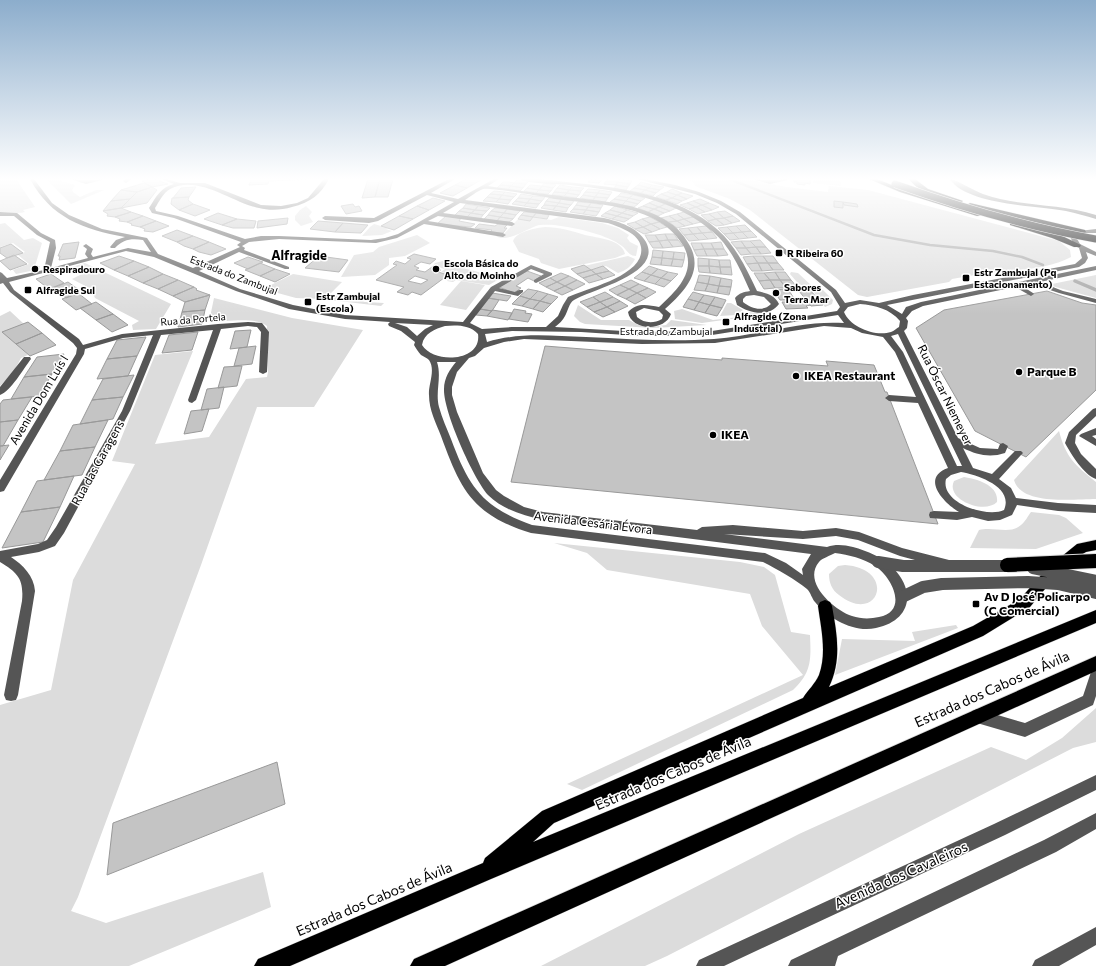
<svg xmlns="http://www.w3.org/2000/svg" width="1096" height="966" font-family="Commissioner,sans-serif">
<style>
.green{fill:#dcdcdc}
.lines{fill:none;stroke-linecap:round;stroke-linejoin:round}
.stream-far1{stroke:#a3a3a3;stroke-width:2.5}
.stream{stroke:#a3a3a3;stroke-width:3.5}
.building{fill:#c4c4c4;stroke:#999;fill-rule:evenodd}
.highway-casing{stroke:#dbdbdb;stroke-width:1}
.minor{fill:#555;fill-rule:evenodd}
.highway{fill:#000;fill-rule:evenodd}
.highway-bridge-far1-casing{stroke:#dbdbdb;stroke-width:8;stroke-linecap:butt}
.highway-bridge-casing{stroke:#dbdbdb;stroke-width:16;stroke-linecap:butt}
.minor-bridge{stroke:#555;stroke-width:12}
.highway-bridge-far1{stroke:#000;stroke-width:7}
.highway-bridge{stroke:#000;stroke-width:14}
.poi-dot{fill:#000;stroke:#fff;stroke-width:1.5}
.labels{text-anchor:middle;stroke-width:3;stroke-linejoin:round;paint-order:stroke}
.far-poi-label{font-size:10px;font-weight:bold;fill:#000;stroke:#fff;text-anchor:start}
.far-street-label{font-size:10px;fill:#000;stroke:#fff}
.poi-label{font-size:12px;font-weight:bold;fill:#000;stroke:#fff;text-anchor:start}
.street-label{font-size:12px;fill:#000;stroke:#fff}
.far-district-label{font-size:13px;font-weight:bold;fill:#000;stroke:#fff}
.near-street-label{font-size:14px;fill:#000;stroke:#fff}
</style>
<rect width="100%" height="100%" fill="#fff"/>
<!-- green -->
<path class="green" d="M0,179h16l19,28 -12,3 2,2c-8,2 -16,0 -25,0z
M46,179h8l21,6 -3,5 1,2 7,5 16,-7h8l-33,14z
M688,179h58l40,8 42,5 1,-6 39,4 191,51 11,9 1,7c-25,13 -57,13 -85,16 -11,2 -23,4 -34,6l-3,3 -82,15 -9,-2 -108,-85 -20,-11 -35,-13 -1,-3z
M813,179l27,1 1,6 -28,-3z
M306,206l6,6 -3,4 4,6 -12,4 -6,-6v-4l5,-6z
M533,217l18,3 8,-3 43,6 16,5 11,7 -2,3 3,4 8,4 -2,10c-7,0 -9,-6 -14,-10 -14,-11 -45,-18 -61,-20 -7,-1 -19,-2 -25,0 -11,4 -30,17 -40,10v-1h7l15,-16 12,2z
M5,223l19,17 9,-2 9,5 -7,23h5v3l-24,5 -3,-4 16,-6 -11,-9 7,-3 -12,-9 -13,4v-23z
M374,224l14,4 -2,1 6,2 -10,4 -20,1 8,-9z
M545,227c14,0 27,4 40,8 12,3 37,4 40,19l-10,4 -56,11 -18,-6 -2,-4 -20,-7 -6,-11c4,-10 23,-13 32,-14z
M417,235l13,8 -25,13 -16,2v7l-14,10 -34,2 13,-22 19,-3 6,-5z
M628,256l7,3c-3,7 -10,12 -17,14l-12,-7 -15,4 -7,-4z
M450,259l5,7 46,12 -12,7 -33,-5 -3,2 -6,-1 5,-6 -11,-3 4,-3 -12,-3 2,-3z
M85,263l86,41 -15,25 -23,1 -1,-5 7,-4 -44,-23 -4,-9 -19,-10 10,-5 -13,-6z
M791,272l7,1 14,13c-12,2 -15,-4 -22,-12z
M293,274l49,8 -12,12 35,8 19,1 -3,3 -59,-7 -26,-1 -33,-9z
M1096,275v23l-44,-12v-2z
M461,281l24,4 -19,25 -26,-5z
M812,290h11l10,10 -1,4 -7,3z
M214,298l78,20 71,12 -49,77h-57l-56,158 -123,332 -7,14 35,12 157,-51 8,35 -142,59h-129v-261l51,-15 22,-110 62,-116 -23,-3 43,-106 38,-4 -38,93 54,-7 37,-58 21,-2 1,-5 -1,-46c-12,-10 -42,-4 -58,-4z
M727,303h4l12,7 -7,5 -16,1z
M578,305l23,15h28l9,5 13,2 15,-2 5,-5 36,5 -54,3 -68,-4 -5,-2 -6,-6z
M682,309l31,11 27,-3 6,-5 19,2 -63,9 -27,-4 -1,-8z
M10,311l14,13 -21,8 25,23 -7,3 -7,13 -14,15v-70z
M1059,431c7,27 16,34 37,51v17c-21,0 -75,7 -82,-19z
M964,477c13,2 35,8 33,25 -13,13 -52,-3 -43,-21z
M1031,512l28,3 7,3 17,15 -47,16 -66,-1 9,-18c14,-4 31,5 42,-5 4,-3 7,-9 10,-13z
M554,543l186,19 24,5 11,8 16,57 19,3c1,24 2,37 -17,55l-211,100 -15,-6 236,-109 -41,-49 -12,-32 -143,-24 -20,-17z
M845,565c53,4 33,61 -6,30 -7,-5 -10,-12 -10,-21l9,-8z
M956,625l2,3 -123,47 7,-36 73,2 -3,-9z
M1096,708v34l-23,6 -406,208 -22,10h-104l258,-132 192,-87 35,13 36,-22z"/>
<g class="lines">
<!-- stream-far1 -->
<path class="stream-far1" d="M729,179l145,56 56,10 63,6 29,6 21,8"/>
<!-- stream -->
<path class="stream" d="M1075,281l21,9"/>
</g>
<!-- building -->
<path class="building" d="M149,179h5l14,5 -16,3 -8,-4h2l-4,-2z
M252,179h59l-42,2 -1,3 -19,1z
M368,179h12l-5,18 -13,1z
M380,179h13l-5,18h-13z
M466,179h10l5,1 -14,8 -12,-3z
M590,179l12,1 -3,3 -11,-1z
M608,179h12l-2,3 -12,-1z
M620,179l12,2 -2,3 -12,-2z
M794,179h16v5l-5,-1v2l-8,-1v-2h-3z
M517,180l12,1 -3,3 -12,-1z
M606,181l12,1 -2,3 -12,-1z
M503,182h6l5,1 -3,3 -11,-1z
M618,182l12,2 -2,3 -12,-2z
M641,182l11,3 -3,3 -11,-3z
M144,183l8,4 -15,5 -16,-2z
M514,183l12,1 -3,4 -12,-2z
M544,183l12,2 -3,3 -11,-2z
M455,185l12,3 -14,8 -13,-3z
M500,185l11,1 -3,3 -11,-1z
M530,185l12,1 -3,4 -12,-2z
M560,185l12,2 -3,3 -12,-2z
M616,185l12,2 -2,3 -12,-1z
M638,185l11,3 -4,2 -11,-2z
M652,185l12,2 -4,3 -11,-2z
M511,186l12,2 -3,3 -12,-2z
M542,186l11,2 -2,3 -12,-1z
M152,187l5,3 -10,13 -26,5 16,-16z
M196,187l-7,10 -16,1 8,-10z
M572,187l12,1 -3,3 -12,-1z
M527,188l12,2 -3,3 -12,-2z
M557,188l12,2 -2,3 -13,-1z
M634,188l11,2 -4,3 -11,-2z
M649,188l11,2 -4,3 -11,-3z
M588,189l12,1 -2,3 -13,-1z
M672,189l10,4 -5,2 -10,-3z
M121,190l16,2 -7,7 -19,2z
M539,190l12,1 -3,3 -12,-1z
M569,190l12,1 -2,4 -12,-2z
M600,190l12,2 -2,3 -12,-2z
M645,190l11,3 -3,3 -12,-3z
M494,191l11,1 -3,3 -12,-1z
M505,192l12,2 -3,3 -12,-2z
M554,192l13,1 -3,3 -12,-1z
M585,192l13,1 -3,4 -12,-2z
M667,192l10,3 -5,3 -11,-4z
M567,193l12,2 -3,3 -12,-2z
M598,193l12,2 -2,3 -13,-1z
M621,193l12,2 -4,3 -11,-2z
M682,193l11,3 -6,3 -10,-4z
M490,194l12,1 -3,4 -12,-2z
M521,194l12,2 -3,3 -12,-1z
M661,194l11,4 -6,2 -10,-3z
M502,195l12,2 -3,3 -12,-1z
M583,195l12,2 -2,3 -13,-2z
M633,195l12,3 -4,3 -12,-3z
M677,195l10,4 -5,2 -10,-3z
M533,196l12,1 -3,4 -12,-2z
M618,196l11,2 -3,3 -12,-2z
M189,197l-1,3 5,4 -14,6 -8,-6 1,-6z
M487,197l12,2 -3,3 -13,-1z
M595,197l13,1 -3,4 -12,-2z
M433,198l12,3 -16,9 -12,-4z
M518,198l12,1 -3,4 -12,-2z
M549,198l12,1 -2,4 -13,-2z
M629,198l12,3 -3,3 -12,-3z
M672,198l10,3 -5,3 -11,-4z
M130,199l-9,9 -18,3 8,-10z
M499,199l12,1 -3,4 -12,-2z
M530,199l12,2 -3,3 -12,-1z
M561,199l13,2 -3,4 -12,-2z
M614,199l12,2 -4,4 -12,-3z
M700,199l9,4 -7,2 -9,-4z
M655,200l10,4 -6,3 -10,-4z
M515,201l12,2 -3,3 -12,-2z
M546,201l13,2 -3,3 -12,-1z
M626,201l12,3 -4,3 -12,-2z
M693,201l9,4 -6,2 -9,-4z
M834,201l9,1v6l-9,-1z
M578,202l13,1 -3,4 -12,-2z
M843,202l14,2 1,3 -14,-2z
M527,203l12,1 -3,4 -12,-2z
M559,203l12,2 -3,3 -12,-2z
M591,203l12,2 -2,3 -13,-1z
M649,203l10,4 -5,2 -11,-3z
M687,203l9,4 -7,2 -9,-4z
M709,203l10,4 -7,3 -10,-5z
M193,204l17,6 -15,6 -16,-6z
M353,204l2,3 4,-1 3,5 -16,3 -5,-8z
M466,204l12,2 -3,4 -12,-2z
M665,204l11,4 -6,3 -11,-4z
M544,205l12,1 -3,4 -12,-2z
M576,205l12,2 -2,3 -13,-1z
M702,205l10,5 -7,2 -9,-5z
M417,206l12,4 -16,9 -14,-3z
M478,206l12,2 -3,3 -12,-1z
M556,206l12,2 -2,4 -13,-2z
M615,206l12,4 -5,3 -12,-3z
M643,206l11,3 -6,3 -10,-4z
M588,207l13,1 -2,4 -13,-2z
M659,207l11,4 -6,2 -10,-4z
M696,207l9,5 -7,2 -9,-5z
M121,208l10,4 -16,5 -8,-1 1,-2 -5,-3z
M463,208l12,2 -4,3 -12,-2z
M495,208l12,1 -3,4 -13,-2z
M507,209l13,2 -4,4 -12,-2z
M573,209l13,1 -3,4 -13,-2z
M654,209l10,4 -6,3 -10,-4z
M475,210l12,1 -4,4 -12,-2z
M586,210l13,2 -3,4 -13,-2z
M610,210l12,3 -5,3 -12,-3z
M627,210l11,3 -5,3 -11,-3z
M459,211l12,2 -4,4 -12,-2z
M491,211l13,2 -4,4 -12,-2z
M725,211l8,5 -9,2 -7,-6z
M131,212l12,4 -16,6 -8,-1 1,-2 -5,-2z
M524,212l12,1 -3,4 -12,-2z
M684,212l9,5 -9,2 -7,-5z
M717,212l7,6 -8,1 -7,-5z
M218,213l19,6 -15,6 -18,-6z
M471,213l12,2 -3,4 -13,-2z
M504,213l12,2 -3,4 -13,-2z
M536,213l13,2 -2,4 -14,-2z
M605,213l12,3 -5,3 -11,-3z
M622,213l11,3 -4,3 -12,-3z
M677,214l7,5 -7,2 -8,-5z
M709,214l7,5 -8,2 -7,-6z
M488,215l12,2 -3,4 -13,-2z
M521,215l12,2 -3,4 -12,-2z
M143,216l13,5 -16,6 -9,-2 1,-1 -5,-2z
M399,216l14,3 -19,11 -13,-4z
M446,216l15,2 -2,3 16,3 -4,3 -34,-3z
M617,216l12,3 -5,3 -12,-3z
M669,216l8,5 -8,1 -8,-4z
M733,216l7,5 -8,2 -8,-5z
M500,217l13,2 -4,3 -12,-1z
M650,217l9,5 -8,2 -9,-5z
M693,217l8,5 -8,2 -9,-5z
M288,218l-1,6 -30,4 1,-7z
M724,218l8,5 -8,2 -8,-6z
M237,219l19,2 -2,7h-21l-11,-3z
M642,219l9,5 -8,3 -8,-5z
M684,219l9,5 -8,2 -8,-5z
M716,219l8,6 -8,1 -8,-5z
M156,221l13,5 -16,6 -9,-1 1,-2 -5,-2z
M318,221l25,2 -8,9 -25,-3z
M677,221l8,5 -8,2 -8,-6z
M635,222l8,5 -8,2 -8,-5z
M659,222l8,5 -7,2 -9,-5z
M343,223l25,2 -7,8 -26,-1z
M479,224l16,2 3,-2 9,1 -3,3h3l-4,5 -13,-1 2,-2 -17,-2z
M651,224l9,5 -8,3 -9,-5z
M745,225l6,6 -9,1 -6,-6z
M706,226l6,6 -10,1 -5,-6z
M736,226l6,6 -9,1 -6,-6z
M643,227l9,5 -8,2 -9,-5z
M697,227l5,6 -9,1 -5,-6z
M727,227l6,6 -9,1 -6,-6z
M688,228l5,6 -9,1 -5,-6z
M177,230l16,6 -16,6 -15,-6z
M751,231l6,6 -9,1 -6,-6z
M712,232l5,6 -9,1 -6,-6z
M742,232l6,6 -9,1 -6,-6z
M702,233l6,6 -9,1 -6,-6z
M733,233l6,6 -9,1 -6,-6z
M665,234h9l4,6h-10z
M665,234l3,6 -9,1 -4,-6z
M693,234l6,6 -10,1 -5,-6z
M645,235h10l4,6 -10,1z
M193,236l16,6 -16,7 -9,-3 -7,-4z
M668,240l5,7 -10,1 -4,-7z
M668,240h10l5,6 -10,1z
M760,240l6,7h-10l-6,-6z
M659,241l4,7h-10l-4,-6z
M741,241h9l6,6 -10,1z
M741,241l5,7h-10l-5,-6z
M79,242l-4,16 -16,2 1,-4h-2l5,-12z
M209,242l17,7 -15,6 -12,-3 -6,-3z
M721,242l3,7h-10l-3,-6z
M691,243h10l3,6 -10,1z
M701,243h10l3,6h-10z
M11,244l12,9 -16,5 -7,-5v-5z
M756,247l5,7h-10l-5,-6z
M756,247h10l5,6 -10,1z
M736,248h10l5,6 -10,1z
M704,249h10l4,7h-11z
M704,249l3,7h-10l-3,-6z
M714,249h10l4,6 -10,1z
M653,250l10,1 -1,7 -10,-1z
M663,251l11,1 -1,7 -11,-1z
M674,252l11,1 -1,7 -11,-1z
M414,254l22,5 -6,5 -9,-2 -7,4 5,2 -3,2 9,2 7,-5 9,3 -3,2 10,3 -27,20 -9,-3 -4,3 -11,-3 7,-5 -28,-7 21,-15 -4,-1 3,-3 9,3 6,-5 -4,-1zM415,276l13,4 -7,4 -13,-3z
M14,255l13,9 -17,6 -10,-9z
M119,256l15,5 -20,9 -14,-7z
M319,256l29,4 -9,12 -34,-4z
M753,256h10l5,7h-10z
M753,256l5,7 -11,1 -4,-7z
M763,256h10l5,7h-10z
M248,257l15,5 -15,7 -14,-6z
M652,257l10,1 -1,7 -11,-1z
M662,258l11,1 -2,7 -10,-1z
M698,258l11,1v7h-11z
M673,259l11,1 -2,7 -11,-1z
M709,259l10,1 1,7 -11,-1z
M719,260h11l1,7h-11z
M134,261l15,6 -21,9 -14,-6z
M260,263l15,6 -15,7 -15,-6z
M758,263l4,8h-10l-5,-7z
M758,263h10l5,7 -11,1z
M768,263h10l6,7h-11z
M584,265l7,5 -14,4 -6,-5z
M603,266l6,5 -13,3 -5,-4z
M649,266l9,3 -7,6 -9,-3z
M698,266h11l1,7 -11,-1z
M709,266l11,1 1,7 -11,-1z
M149,267l14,7 -20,9 -15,-7z
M720,267h11l1,8 -11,-1z
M275,269l15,5 -15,8 -15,-6z
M658,269l10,3 -7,6 -10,-3z
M591,270l5,4 -13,4 -6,-4z
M527,271l14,5 -7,5 -6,-3 -12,8 5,2 -7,5 -15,-6z
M609,271l6,4 -12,4 -7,-5z
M642,272l9,3 -7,6 -10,-3z
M668,272l10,2 -7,7 -10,-3z
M775,272l5,8h-10l-6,-7z
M775,272h10l6,8h-11z
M561,273l8,3 -12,6 -7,-4z
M754,273h10l6,7 -11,1z
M51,274l13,9 -15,6 -13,-10z
M163,274l15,6 -20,9 -15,-6z
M596,274l7,5 -14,4 -6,-5z
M651,275l10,3 -6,6 -11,-3z
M699,275l11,1 -2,8 -11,-2z
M569,276l8,4 -12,6 -8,-4z
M710,276l11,2 -2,8 -11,-2z
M550,278l7,4 -11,5 -7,-4z
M661,278l10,3 -7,6 -9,-3z
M721,278l11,2 -1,7 -12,-1z
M178,280l16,7 -21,9 -15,-7z
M577,280l8,4 -12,6 -8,-4z
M631,280l8,4 -10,5 -9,-4z
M770,280l5,8 -11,1 -5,-8z
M770,280h10l6,8h-11z
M780,280h11l6,7 -11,1z
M68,282l14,10 -16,6 -13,-10z
M557,282l8,4 -11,5 -8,-4z
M697,282l11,2 -3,7 -11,-1z
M639,284l9,4 -11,5 -8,-4z
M708,284l11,2 -2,7 -12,-2z
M620,285l9,4 -12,6 -8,-5z
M565,286l8,4 -11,5 -8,-4z
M719,286l12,1 -2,8 -12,-2z
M194,287l3,2 -1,1 14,5 -25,7 -12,-6z
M648,288l8,4 -10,6 -9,-5z
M528,289l10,2 -8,8 -10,-3z
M629,289l8,4 -11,6 -9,-4z
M788,289l7,11h-15l-7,-10z
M810,290l8,9 5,6 -12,1 -12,-15z
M538,291l10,3 -8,7 -10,-2z
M1047,291l35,12 14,2v85l-70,67 -51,-26 -59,-103 28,-18z
M605,292l8,5 -13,5 -7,-5z
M693,292l11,3 -5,7 -11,-3z
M78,293l14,11 -16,6 -14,-11z
M492,293l19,3 -4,5 -19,-3z
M637,293l9,5 -11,6 -9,-5z
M548,294l10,3 -7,7 -11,-3z
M210,295l-5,15 -23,2 3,-10z
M704,295l11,2 -5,8 -11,-3z
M520,296l10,3 -8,7 -10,-2z
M593,297l7,5 -13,5 -7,-5z
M613,297l7,4 -13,6 -7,-5z
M715,297l11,3 -4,8 -12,-3z
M488,298l11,2 -7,11 -12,-2z
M530,299l10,2 -7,8 -11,-3z
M688,299l11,3 -5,8 -11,-3z
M806,299l5,6 -5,1 2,2 -22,1 -4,-7h8l-1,-2z
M540,301l11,3 -8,8 -10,-3z
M620,301l8,5 -13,6 -8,-5z
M96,302l17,12 -17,6 -16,-12z
M600,302l7,5 -13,5 -7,-5z
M699,302l11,3 -5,8 -11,-3z
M710,305l12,3 -5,8 -12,-3z
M607,307l8,5 -12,5 -9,-5z
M480,309l12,2 -5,5 -11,-1z
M514,309l12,2 -1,2 7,1 -4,8 -19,-3z
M205,310l-3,14 -24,3 4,-15z
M492,310l20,3 -4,7 -21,-4z
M113,314l15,11 -16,7 -16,-12z
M28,322l14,11 -26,11 -14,-12z
M251,330l-4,17 -17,2 5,-18z
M198,332l-6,18 -30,3 7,-18z
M42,333l14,12 -26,11 -14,-12z
M146,337l-9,19 -30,3 10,-19z
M256,346l-4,18 -18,2 5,-18z
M545,346l177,14v-2l106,8 -2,-5 48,4 11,27h2l51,132 -427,-42z
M64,354l-12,20 -28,3 13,-20z
M137,356l-9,20 -31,3 10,-20z
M242,366l-5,20 -19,2 6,-21z
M52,374l-13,22 -28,3 13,-22z
M134,375l-11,22 -31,3 11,-21z
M224,387l-5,21 -18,2 6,-21z
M32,397l-14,23 -18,2v-18l3,-4z
M123,397l-10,22 -33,5 12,-24z
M209,409l-7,22 -18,3 7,-23z
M18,420l-15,26h-3v-24z
M108,420l-13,27 -35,4 13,-26z
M9,445l-9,15v-14z
M95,447l-13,28 -38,5 16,-29z
M74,476l-14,31 -39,5 16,-31z
M60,507l-17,35 -41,6 19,-36z
M277,762l8,42 -178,71 6,-52z"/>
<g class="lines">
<defs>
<path id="highway" d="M869,179h8l27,11 78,25 -5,1 -77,-24z
M909,179h6l13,10 35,12 -3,2c-18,-4 -40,-9 -51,-24z
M970,203l115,27 1,2 -4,2 -114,-28 -1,-1z
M1012,222l46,12 23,11 -1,2h-6l-22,-9 -42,-13v-2z
M1096,540v10c-3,1 -7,1 -10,2 -10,5 -17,21 -30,17l-2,-4 2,-4 21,-17z
M1048,571l5,2 2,4 -25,30 -47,29 -429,187 -21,19 563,-232v13l-605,256 -201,87h-36l4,-7 225,-96 2,-5 57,-47 261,-113c5,-8 12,-14 16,-23 8,-22 2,-47 -1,-69l2,-4 5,-2 5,2 2,4c5,28 10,54 -3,81l144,-61 47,-27 23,-26z
M1096,656v15l-651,295h-35l4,-7z"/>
</defs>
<!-- highway casing -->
<use href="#highway" class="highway-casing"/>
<!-- minor -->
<path class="minor" d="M30,179h4l18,24 17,12 33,14 45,9 11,16 35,14 47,-21 -3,-2 4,-3 -67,-24 -22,-5 -3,-5c7,-11 12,-21 25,-24l-13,-5h6l13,4h25l56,22 20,1 16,-3 11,-5 16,-19h5c-8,15 -19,24 -37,28 -10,3 -22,4 -33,1 -27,-5 -60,-34 -89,-19 -7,4 -11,13 -15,19l1,3 22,5 67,23 16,-3h18l92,4 14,-2 13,-4 56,-32 -27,-7 -49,26 -9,2 -44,-3 -3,-2 3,-2 49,2 75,-39h6l-24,14 27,6 36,-20h5l-11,7c25,4 49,7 73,10 36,5 79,6 109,27 9,6 15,14 20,23 14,26 -7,47 -25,63l6,5c-6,18 -40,17 -43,-2 9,-10 20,-7 31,-5 17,-16 38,-35 25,-60 -24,-43 -85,-42 -129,-48 -10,-2 -66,-12 -72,-10 -6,2 -13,8 -18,11l139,18c16,4 33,9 42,24 17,32 -54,47 -72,58 -5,3 -6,11 -9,16 -2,4 -6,8 -10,11l86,5 71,-1 125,-20 3,-4 -9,-15 -95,-78 -19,-11 -22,-9 -58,-15h8l30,6 24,7 22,9 19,11 96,78 9,13 15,-3 19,3 34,-8 162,-31 7,-6 -3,-10 -4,-2 -5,-9 9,-6 17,-2v4h-13l-7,4 4,7 16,8v4l-10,-4 2,6 -3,5 -6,4 -192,38 15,9 4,-7 15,-5 175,-36v4l-56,12 23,9 33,8v4l-37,-10 -27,-9 -10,2 11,7 1,1 -3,2 -16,-9 -92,19 -11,5 -6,7 2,3 -1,7 -3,3 54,107 22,10 18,1 2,-5 3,-1 5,3 -3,7c-15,5 -28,2 -42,-5l10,20 19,6 23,-23h6l2,2 -2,2 -22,24 12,9 5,10 42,5 38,2v8l-38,-2 -41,-6 -5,10 -12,5 -12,1 -16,-4 -15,3 -27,-2 -1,-3 1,-3 4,-1 25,1c-15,-9 -39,-34 -11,-44l-30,-65 -29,-2 -4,-3 4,-3 27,2 -21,-45 -12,-15 -21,-4 -11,-5 -27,-2 -109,17 -73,1 -118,-5 -20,3 -20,6 -9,8 -6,2 -12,14 -5,15v8l5,17 26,61 13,17 8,6 20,11 19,5 154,18 5,-3 31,-2 70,6 33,-3 23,4 43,16 47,12 2,3 -2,3 -4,2 -45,-12 -42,-16 -22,-4 -33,3 -79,-5 103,13c9,-3 17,-2 26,0 14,4 30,10 40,21 24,24 17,53 -17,60 -22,5 -47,-9 -61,-26 -3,-3 -4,-9 -8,-13 -11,-9 -30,-20 -44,-27l-232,-29c-58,-18 -70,-42 -90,-97 -5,-13 -12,-26 -12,-41 -1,-10 7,-25 0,-35 -2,-2 -6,-4 -8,-5 -3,-3 -5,-7 -7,-10l1,-3 -14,-11 -12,-5 -1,-2 2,-2 -45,-3 -56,-10 -53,-18 -82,-34 -28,-6 -117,31 5,8 65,49 4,6 39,-11 96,-10 30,-2 14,1 7,9 -2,40 -4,2 -4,-2 2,-40 -4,-5 -9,-1 -27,3 -25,71 -4,3 -3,-1 -1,-2 25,-70 -52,5 -31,76 -66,122 -9,13 -16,6 -28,5c12,8 23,19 24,34l-17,104 -2,5 -5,1 -5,-1 -2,-5 18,-94c2,-22 -4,-28 -22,-39v-11l38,-7 9,-4 9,-13 66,-116 31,-76 -30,3 -38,11 -1,5 -80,137 -4,1v-12l76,-126 1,-6 -4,-5 -63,-51 -7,-9 -3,1v-12l2,1 5,5 37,-8 6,-28 -13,-7 -23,-19h-14v-4l17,1 24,20 14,7 1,8 -5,20 37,-10 -3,-4 2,-5 -4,-3 3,-2 7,5 -2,5 2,3 35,-9 23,4 -8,-12c-11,-2 -20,-1 -28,8h-4l-1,-1 6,-7 9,-3c-41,-7 -75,-20 -95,-58zM460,203l148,20c11,4 31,10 33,24 5,28 -53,41 -73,50l-5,8 -5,11 -12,11h-34l-30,2 -12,-6 25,-32 23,5 5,-4v-2h-4l-4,2 -16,-4 32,-19 13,5 -10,6v2l2,1 16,-8v-2l-21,-8 -40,22 -28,35 -118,-7 -52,-10 -53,-16 -41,-18 40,-19 46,17h4v-2l-45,-17 1,-2 -3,-2 7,-4 30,-3 97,4 21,-5 27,-14 79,13 3,-2 -3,-2 -75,-12 10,-5 74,10 3,-2 -3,-2 -69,-9zM860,304c15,1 30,5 40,17l-1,6c-2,1 -5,4 -8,5 -16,5 -41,-5 -47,-20l4,-5zM644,308l15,3 4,4 -1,4c-9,5 -18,4 -25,-2l-1,-5zM838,315l6,8c-44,-3 -86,13 -130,16 -42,3 -85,0 -128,-2 -35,-1 -65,-5 -99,5l-2,-8 27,-3 69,1 60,4 71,-1zM395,323l38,2 -8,4 -8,7 -10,-9zM445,326c12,-1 25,-1 33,8 4,27 -43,31 -56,11 2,-12 13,-16 23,-19zM898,334l64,132h-5l-54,-114 -12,-16zM437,362h19c-6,7 -12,16 -12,27 -1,22 29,89 44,106 15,15 35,20 55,25l268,34 -9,15 1,6 -17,-12 -21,-10 -233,-28c-50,-18 -63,-38 -81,-86 -4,-10 -9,-21 -12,-32 -4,-15 3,-30 -2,-45zM961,472c17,3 53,15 43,38 -17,8 -64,-7 -58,-31l5,-4zM835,553c14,2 28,5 40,13 17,11 34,45 4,51 -9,2 -18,2 -27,-1 -18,-6 -50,-34 -33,-54 3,-4 11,-6 16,-9z
M70,179l16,1 20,-1 -20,5z
M126,179h6l-6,4 -3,-2z
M520,179c15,-1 31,1 46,3 51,5 112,12 152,48 18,16 29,40 39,61 9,2 18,4 22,13 -10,14 -30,9 -42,1l-2,-7c4,-5 9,-6 15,-7 -9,-20 -19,-44 -37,-59 -38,-34 -93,-41 -142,-47 -11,-1 -43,-1 -51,-6zM754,295l10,2 7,7c-8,8 -19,5 -28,-2v-3l3,-3z
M752,179l18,1 17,-1 1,1 -18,4z
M950,179c5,0 25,12 33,15 35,13 76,9 113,21v4c-10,-3 -20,-6 -30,-8 -28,-5 -100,-6 -116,-32z
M24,357h6l1,2c-7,9 -20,32 -31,36v-8z
M1096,408v8l-20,19 -1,8 6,11 15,15v10c-12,-4 -25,-25 -31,-36l4,-11 24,-23z
M1096,428v7l-4,1 4,3v7l-17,-10 2,-2z
M1096,670v26l-3,9 -68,32 -48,-14 -5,-2 -2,-5 2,-5 5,-2 48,14 58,-27 8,-24z
M1096,775v15l-91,45 -281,131h-28l3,-6 295,-136z
M1096,813v16l-40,23 -218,104 -3,10h-47l3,-6 253,-120z
M1096,927v18l-37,21h-27l3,-6z"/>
<!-- highway -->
<use href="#highway" class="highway"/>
<defs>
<path id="highway-bridge-far1" d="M895,184c65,23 133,43 201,55"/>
<path id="highway-bridge" d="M1007,565l89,-4"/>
</defs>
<!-- highway-bridge-far1 casing -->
<use href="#highway-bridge-far1" class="highway-bridge-far1-casing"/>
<!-- highway-bridge casing -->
<use href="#highway-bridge" class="highway-bridge-casing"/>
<!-- minor-bridge -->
<path class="minor-bridge" d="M878,562l25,4h111
M1033,568l63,13
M902,597l21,-10 19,-3 86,-2 30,2 38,9"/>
<!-- highway-bridge-far1 -->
<use href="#highway-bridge-far1" class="highway-bridge-far1"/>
<!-- highway-bridge -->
<use href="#highway-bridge" class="highway-bridge"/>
</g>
<!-- sky -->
<linearGradient id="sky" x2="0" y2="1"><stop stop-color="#8cadcc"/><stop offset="0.57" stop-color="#fff"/><stop offset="1" stop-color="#fff" stop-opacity="0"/></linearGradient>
<rect width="1096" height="314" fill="url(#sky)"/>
<!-- markers -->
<g class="poi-dot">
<rect x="775" y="249" width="8" height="8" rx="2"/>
<circle cx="35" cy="269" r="4"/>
<circle cx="436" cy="269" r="4"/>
<rect x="962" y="274" width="8" height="8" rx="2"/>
<rect x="24" y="286" width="8" height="8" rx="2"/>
<circle cx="776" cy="293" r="4"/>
<rect x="304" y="298" width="8" height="8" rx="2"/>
<rect x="722" y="318" width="8" height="8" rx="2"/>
<circle cx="1019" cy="372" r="4"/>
<circle cx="796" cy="376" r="4"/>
<circle cx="713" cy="435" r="4"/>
<rect x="972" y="600" width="8" height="8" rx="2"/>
</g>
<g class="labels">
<!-- far-poi labels -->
<g class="far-poi-label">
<text x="787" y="257">R Ribeira 60</text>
<text x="444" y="267">Escola Básica do<tspan x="444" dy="12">Alto do Moinho</tspan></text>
<text x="43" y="273">Respiradouro</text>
<text x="974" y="276">Estr Zambujal (Pq<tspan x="974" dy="12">Estacionamento)</tspan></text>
<text x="784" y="291">Sabores<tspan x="784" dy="12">Terra Mar</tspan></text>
<text x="36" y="294">Alfragide Sul</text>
<text x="316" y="300">Estr Zambujal<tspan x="316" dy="12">(Escola)</tspan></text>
<text x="734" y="320">Alfragide (Zona<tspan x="734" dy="12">Industrial)</tspan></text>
</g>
<!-- far-street labels -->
<g class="far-street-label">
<text transform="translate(234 275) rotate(21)" y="4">Estrada do Zambujal</text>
<text transform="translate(193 319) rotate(-5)" y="4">Rua da Portela</text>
<text x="666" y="335">Estrada do Zambujal</text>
</g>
<!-- poi labels -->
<g class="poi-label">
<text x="1027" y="376">Parque B</text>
<text x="804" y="380">IKEA Restaurant</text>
<text x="721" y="439">IKEA</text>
<text x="984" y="601">Av D José Policarpo<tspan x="984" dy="14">(C Comercial)</tspan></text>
</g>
<!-- street labels -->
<g class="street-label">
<text transform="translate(945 395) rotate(64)" y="4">Rua Óscar Niemeyer</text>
<text transform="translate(39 400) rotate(-59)" y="4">Avenida Dom Luís I</text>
<text transform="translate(98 463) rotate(-61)" y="4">Rua das Garagens</text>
<text transform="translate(593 523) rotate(7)" y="4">Avenida Cesária Évora</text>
</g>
<!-- far-district labels -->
<g class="far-district-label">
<text x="299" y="260">Alfragide</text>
</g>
<!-- near-street labels -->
<g class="near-street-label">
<text transform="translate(992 689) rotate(-24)" y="5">Estrada dos Cabos de Ávila</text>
<text transform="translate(673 773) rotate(-23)" y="5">Estrada dos Cabos de Ávila</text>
<text transform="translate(901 875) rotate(-24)" y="5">Avenida dos Cavaleiros</text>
<text transform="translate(374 899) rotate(-23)" y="5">Estrada dos Cabos de Ávila</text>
</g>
</g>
</svg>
